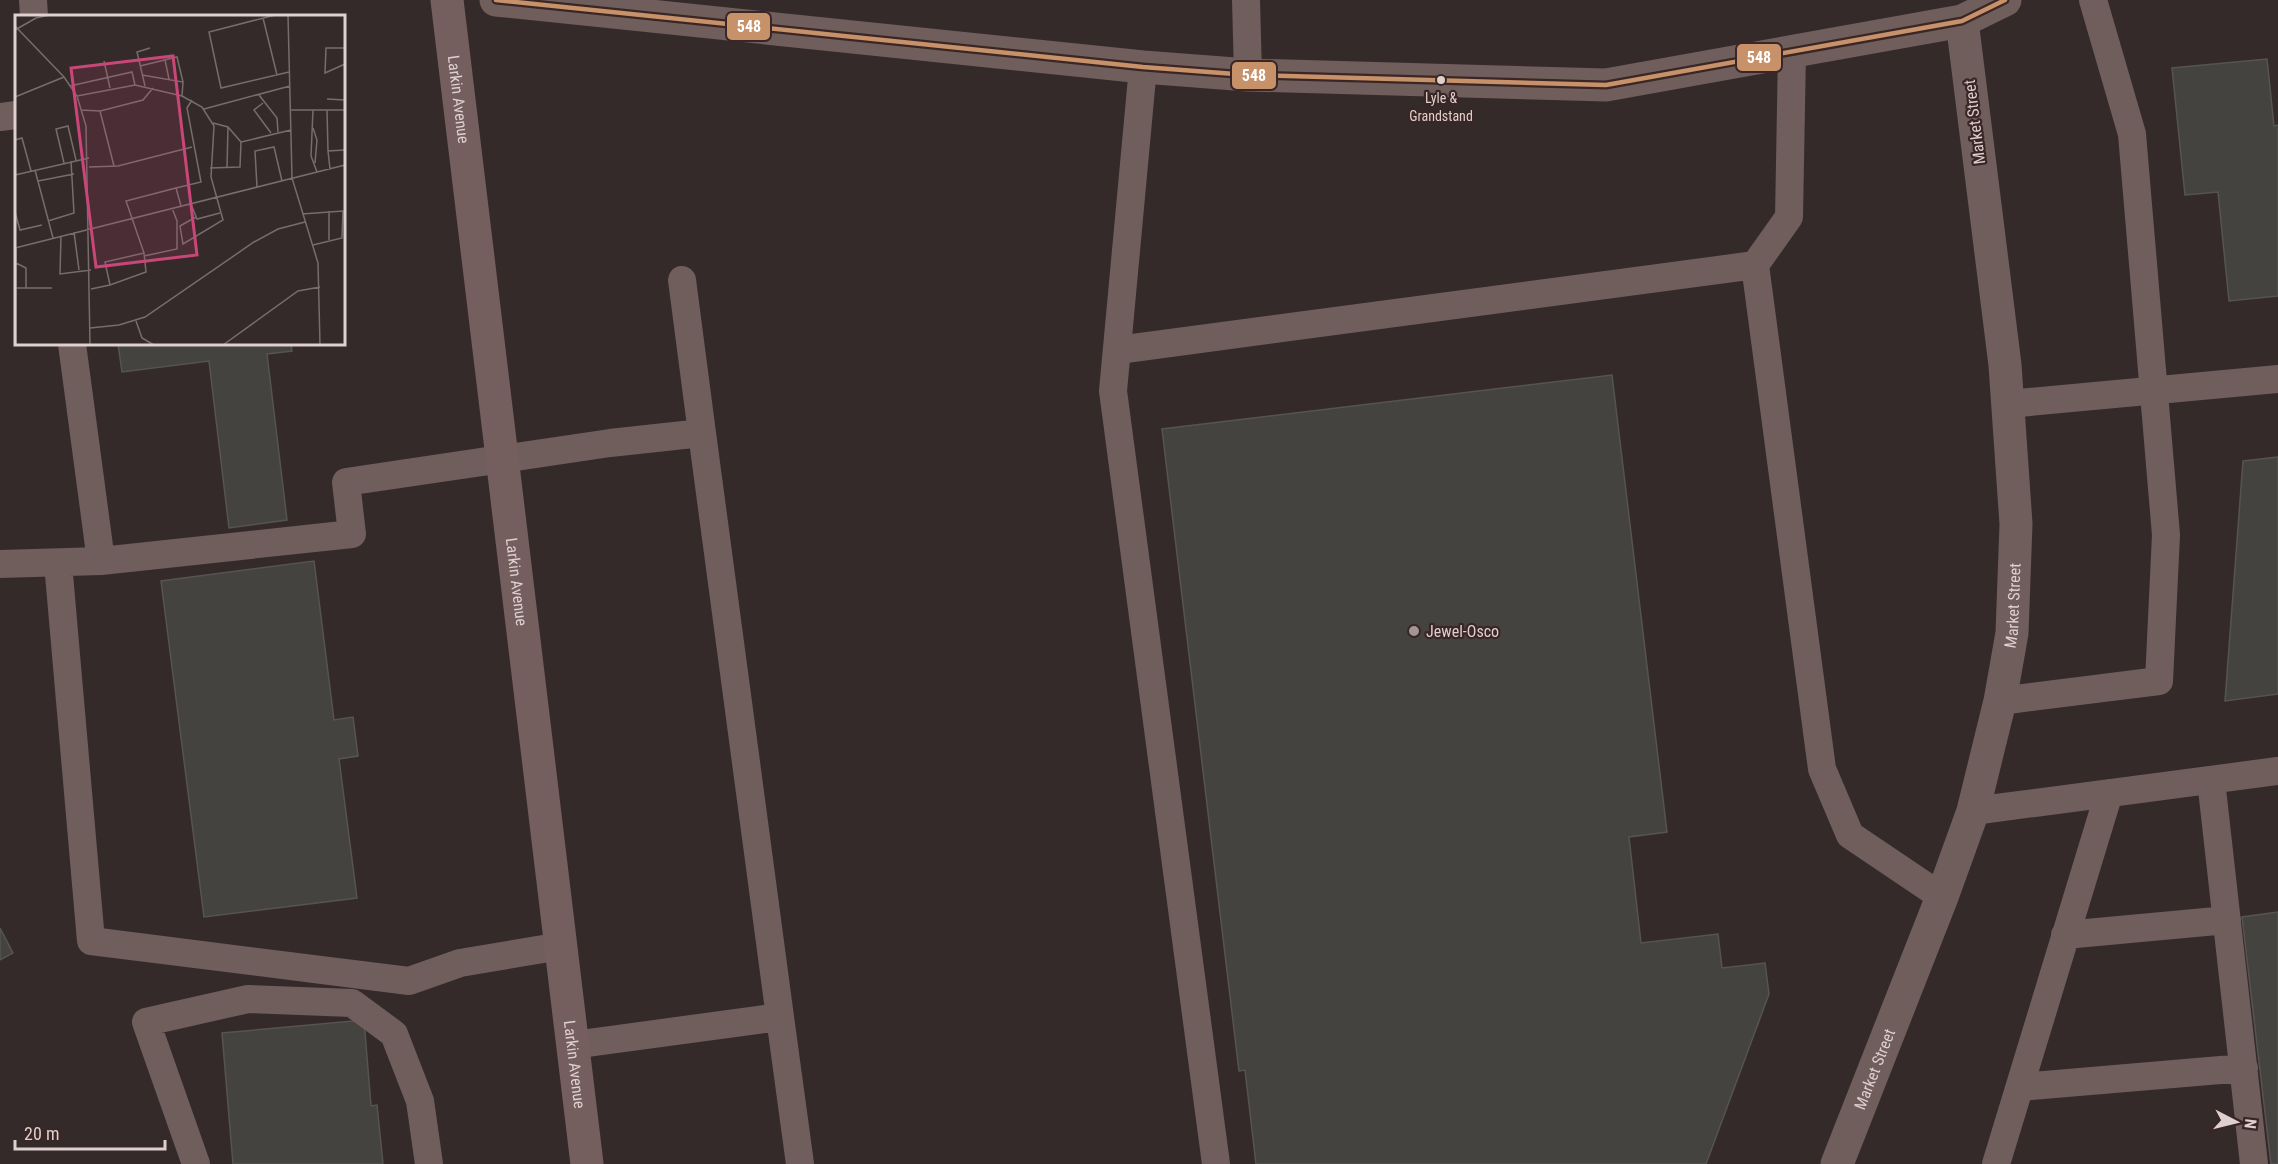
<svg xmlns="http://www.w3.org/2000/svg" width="2278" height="1164" font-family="'Roboto Condensed',sans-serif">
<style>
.building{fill:#444340;stroke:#565453;stroke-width:1.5}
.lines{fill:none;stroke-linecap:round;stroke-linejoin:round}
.service{stroke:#705e5d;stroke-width:28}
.minor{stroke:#705e5d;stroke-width:33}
.tertiary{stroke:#705e5d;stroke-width:33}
.secondary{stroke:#755f5e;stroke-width:33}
.bus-1-casing{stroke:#3a2625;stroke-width:9}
.bus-1{stroke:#c7916a;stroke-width:4.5}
.bus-dot{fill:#ddd0cf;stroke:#3a2625;stroke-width:2}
.poi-dot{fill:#a29695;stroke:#3a2625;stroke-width:2}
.labels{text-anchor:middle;stroke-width:4.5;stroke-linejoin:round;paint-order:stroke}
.bus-label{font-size:14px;fill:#ddd0cf;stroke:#3a2625}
.street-label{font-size:16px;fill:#ddd0cf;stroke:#3a2625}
.poi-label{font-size:16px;fill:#ddd0cf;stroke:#3a2625;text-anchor:start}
.inset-road{fill:none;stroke:#786c6c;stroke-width:1.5}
.view{fill:#c94678;fill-opacity:0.15;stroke:#c94678;stroke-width:3}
.inset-edge{fill:none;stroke:#ddd0cf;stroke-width:3}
.line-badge{stroke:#3a2625;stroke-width:2}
.badge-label{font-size:16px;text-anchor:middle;font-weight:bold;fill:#fff}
</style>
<rect width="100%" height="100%" fill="#352a2a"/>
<!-- building -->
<path class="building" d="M2267,59l7,67 4,-1v171l-49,5 -11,-109 -33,3 -13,-127z
M118,344h173l1,7 -25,3 20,166 -58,8 -20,-167 -87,11z
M1612,375l55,457 -38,5 12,106 77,-9 4,34 43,-5 4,31 -63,170h-450l-11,-94 -6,1 -77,-642z
M2278,457v237l-53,7 18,-240z
M314,561l20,159 19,-3 5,39 -19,3 18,139 -153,19 -43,-336z
M2278,912v252h-7l-29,-247z
M0,928l13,25 -13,7z
M364,1020l7,86 6,-1 6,59h-150l-11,-131z"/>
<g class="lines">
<!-- service -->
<path class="service" d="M33,0l1,16
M1246,0l2,75
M1143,67l-30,324 103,773
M0,117l16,-2
M1755,265l34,-48 3,-165
M682,280l20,153
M72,344l29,217 251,-27 -6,-52 264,-39 92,-10 78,584 -207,28
M1118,350l637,-85 67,504 28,66 92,62
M2008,404l270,-25
M58,563l33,378 318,40 51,-18 101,-17
M0,564l101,-3
M2000,701l159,-20 7,-146 -34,-401 -39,-134
M2211,780l43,384
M1973,811l305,-40
M2065,935l162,-15
M780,1017l20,147
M2020,1087l224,-19
M196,1164l-50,-142 102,-23 104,4 42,31 26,67 9,63
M1996,1164l113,-371"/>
<!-- minor -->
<path class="minor" id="s1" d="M1837,1164l105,-267 31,-86 27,-110 12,-68 4,-109 -11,-159 -43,-344"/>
<!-- tertiary -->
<path class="tertiary" d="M496,0l647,67 105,8 358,10 356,-64 43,-21"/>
<!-- secondary -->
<path class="secondary" id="s2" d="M447,0l140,1164"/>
<defs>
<path id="bus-1" d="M496,0l647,67 105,8 358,10 356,-64 43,-21"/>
</defs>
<!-- bus-1 casing -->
<use href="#bus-1" class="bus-1-casing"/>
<!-- bus-1 -->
<use href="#bus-1" class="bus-1"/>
</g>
<!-- markers -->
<circle class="bus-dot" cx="1441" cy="80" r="5"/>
<circle class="poi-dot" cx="1414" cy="631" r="6"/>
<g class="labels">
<!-- bus labels -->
<g class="bus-label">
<text x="1441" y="103">Lyle &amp;<tspan x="1441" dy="18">Grandstand</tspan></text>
</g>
<!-- street labels -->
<g class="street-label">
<text dy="6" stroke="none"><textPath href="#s2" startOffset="100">Larkin Avenue</textPath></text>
<text transform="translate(1974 122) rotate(-97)" y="6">Market Street</text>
<text dy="6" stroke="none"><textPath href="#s2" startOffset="586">Larkin Avenue</textPath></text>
<text dy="6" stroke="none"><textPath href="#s1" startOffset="588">Market Street</textPath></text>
<text dy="6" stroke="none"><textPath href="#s2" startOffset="1072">Larkin Avenue</textPath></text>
<text dy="6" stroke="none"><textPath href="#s1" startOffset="102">Market Street</textPath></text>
</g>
<!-- poi labels -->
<g class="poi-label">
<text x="1426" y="637">Jewel-Osco</text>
</g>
</g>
<!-- overview -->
<g transform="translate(15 15)">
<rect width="330" height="330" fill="#352a2a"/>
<path class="inset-road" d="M260,0l-66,17 12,56 68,-16M273,0l4,163 26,85 2,82M248,3l14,57M0,11l49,51 13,19 9,30 4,219M0,15l21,-12 13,-3M330,33h-19l-1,25 20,-9M150,45l4,19M89,46l6,27M125,51l37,-9 6,25M127,60l41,7 -1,14M55,71l62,-14 3,13M130,71l-8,-34 13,-4M244,80l18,23 1,14M62,81l58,-11 47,11 20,11 12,19 -3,51 12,43 -40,24 -3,-18 16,-9M0,82l49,-20M312,84l18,1M248,88l-9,7 17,23M189,94l86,-23M66,95l19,1M276,95h22M312,95l1,41M198,108l15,4 13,15M298,113l4,12 -2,23M0,125l7,-2 9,33M49,148l-8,-34 12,-3 8,34M99,151l-14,-55 43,-11 10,-12M74,152l29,-1 74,-19M212,152l1,-40M195,153l30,-1 1,-25 50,-12M315,154l-2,-18 17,-1M20,155l18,68M302,157l-6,-16 2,-46h32M0,160l74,-17M23,166l36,-7M242,172l-2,-36 19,-4 8,34M161,173l25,-6 -14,-74 5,-8M176,189l6,15 23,-6M0,197l5,18 22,-5M287,199l41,-3 -1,27 -29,7M33,206l26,-8 -3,-52M59,217l5,38M46,221l-1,38 31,-4M314,225v-29M0,233l330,-83M129,238l2,19 -36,13 -5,-23 39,-9 -18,-52 50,-13 5,18M129,241l33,-7v-28l-5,-13M1,248l10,5v20h-10M11,273h26M76,274l19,-4M121,306l6,17 12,7M75,313l29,-3 26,-8 109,-75 24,-13 27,-7M1,330v-97M208,330l75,-54 22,-4"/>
<path class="view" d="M158,41l24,199 -101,12 -25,-199z"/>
<rect width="330" height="330" class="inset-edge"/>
</g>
<g class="line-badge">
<rect x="726" y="12" width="45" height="29" rx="6" fill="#c7916a"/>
<rect x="1736" y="43" width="46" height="29" rx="6" fill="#c7916a"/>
<rect x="1231" y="61" width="46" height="29" rx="6" fill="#c7916a"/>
</g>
<g class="badge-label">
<text x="749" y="32">548</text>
<text x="1759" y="63">548</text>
<text x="1254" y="81">548</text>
</g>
<!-- north arrow -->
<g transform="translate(2236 1122) rotate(97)" stroke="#3a2625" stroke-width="4.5" paint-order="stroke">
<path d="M0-4.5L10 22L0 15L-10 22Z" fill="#ddd0cf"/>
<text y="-9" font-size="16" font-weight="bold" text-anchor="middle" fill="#ddd0cf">N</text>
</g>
<!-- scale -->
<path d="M15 1140v9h150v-9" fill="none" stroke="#ddd0cf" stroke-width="3"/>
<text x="24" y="1140" font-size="18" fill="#ddd0cf" stroke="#3a2625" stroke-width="4.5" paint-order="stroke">20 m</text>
</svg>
